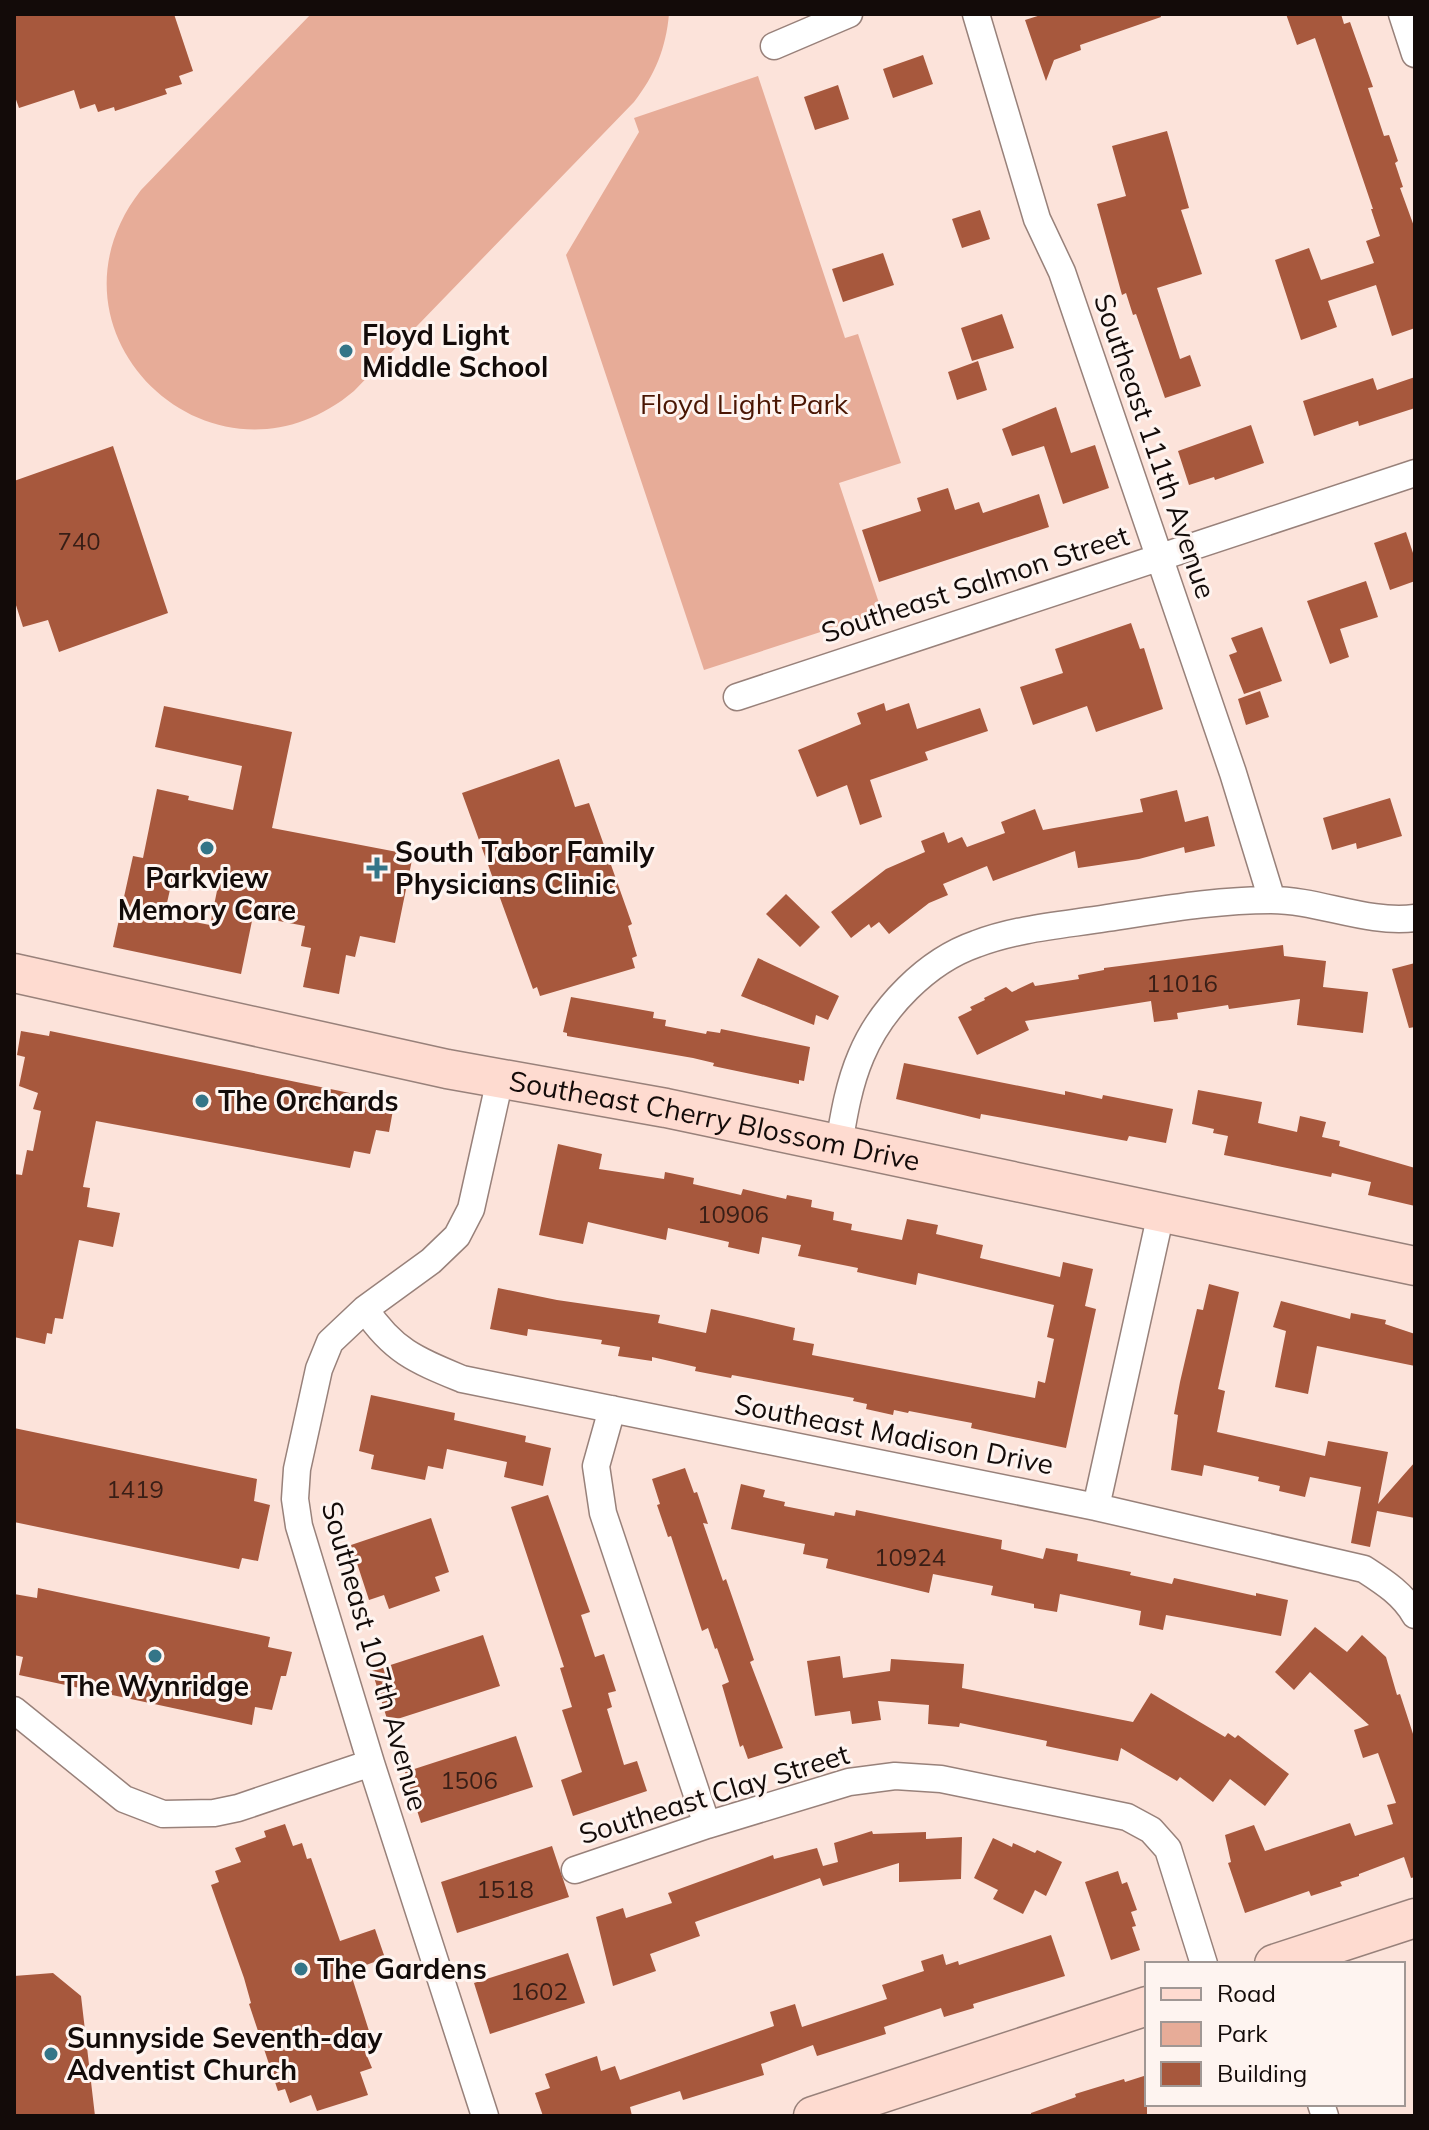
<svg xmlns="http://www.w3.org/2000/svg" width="1429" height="2130" font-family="Mulish,sans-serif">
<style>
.green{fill:#e7ac98}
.building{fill:#a7583d;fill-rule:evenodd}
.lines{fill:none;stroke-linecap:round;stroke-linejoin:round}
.street-casing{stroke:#98817a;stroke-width:29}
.secondary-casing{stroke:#98817a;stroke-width:41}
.street{stroke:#fff;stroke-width:26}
.secondary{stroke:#fedbd0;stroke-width:38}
.poi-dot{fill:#347588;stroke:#fef4f0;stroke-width:3}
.labels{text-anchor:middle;stroke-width:6;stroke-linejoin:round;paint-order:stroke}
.number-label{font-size:24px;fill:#381e16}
.poi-label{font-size:28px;font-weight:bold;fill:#130b09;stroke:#fef4f0;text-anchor:start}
.park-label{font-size:28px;fill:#4a1603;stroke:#fef4f0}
.street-label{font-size:28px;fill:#130b09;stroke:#fef4f0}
</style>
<rect width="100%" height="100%" fill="#fce3da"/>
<!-- green -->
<path class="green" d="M311,14h358c-3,34 -14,61 -35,88l-280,289c-139,117 -325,-57 -213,-201z
M758,76l87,262 13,-4 43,129 -62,20 43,129 -178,58 -138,-415 73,-123 -5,-14z"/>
<!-- building -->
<path class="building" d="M14,14h160l19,57 -14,5 3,8 -17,5 2,5 -52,17 -1,-4 -16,5 -3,-8 -15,5 -6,-19 -55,18 -5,-14z
M1044,14h116l1,3 -81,28 1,5 -27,10 -8,21 -21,-61z
M1286,14h55l3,10 6,-2 23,65 -5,1 16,48 5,-1 9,26 -3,2 8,24 -3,1 15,41v99l-23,8 -16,-51 -48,16 9,26 -36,13 -26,-80 34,-12 12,32 53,-17 -8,-22 14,-5 -9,-27h2l-58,-171 -18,7z
M923,55l10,29 -40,14 -10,-29z
M838,85l11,34 -34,11 -11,-33z
M1167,131l22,77 -8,2 21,64 -45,14 23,71 10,-4 11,31 -36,12 -29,-84 -3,1 -7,-22 -4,2 -25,-91 29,-8 -14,-50z
M980,210l10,29 -28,9 -10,-29z
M883,253l11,32 -51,17 -11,-33z
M1002,314l12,34 -42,13 -11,-33z
M978,361l9,29 -30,10 -9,-28z
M1415,377v31l-56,18 -1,-5 -44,15 -11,-35 70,-23 4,12z
M1056,407l15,46 24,-8 14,43 -46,16 -19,-58 -32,10 -10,-27z
M1251,425l13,38 -49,17 -1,-3 -25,8 -11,-34z
M113,446l55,167 -109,39 -11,-32 -25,7 -9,-28v-118z
M948,488l7,22 24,-8 4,11 56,-19 10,33 -170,55 -17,-52 59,-19 -4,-13z
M1406,532l9,27v22l-25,9 -16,-47z
M1366,581l12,36 -38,12 9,28 -19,7 -23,-63z
M1131,623l9,26 4,-1 19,61 -67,23 -9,-26 -54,19 -13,-38 43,-14 -8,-24z
M1262,627l20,54 -38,13 -15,-39 8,-3 -6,-14z
M1260,691l9,26 -23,8 -8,-26z
M884,703l2,8 23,-8 8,26 63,-21 8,23 -63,21 3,8 -58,20 12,37 -22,8 -13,-40 -30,12 -19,-47 63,-26 -4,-11z
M164,706l128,26 -20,96 141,27 -18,88 -35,-7 -5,21 -9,-2 -7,39 -36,-7 8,-39 -10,-2 4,-20 -52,-10 -12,58 -128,-27 20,-91 10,2 14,-69 32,7 -1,4 45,10 9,-44 -87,-19zM174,872l45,9 -9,44 -46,-9z
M559,759l16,48 14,-4 43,121 -4,2 9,30 -5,2 3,10 -95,28 -3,-9 -4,2 -71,-196z
M1177,790l8,32 23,-6 7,30 -30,7 -1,-6 -45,12 -61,9 -3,-17 -82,30 -6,-15 -44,18 5,11 -19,8 -40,31 -10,-12 -8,6 -2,-4 -18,14 -20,-26 55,-43 39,-17 -4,-11 23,-9 4,11 14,-6 5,10 38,-14 -4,-11 34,-13 8,21 100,-18 -3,-13z
M1390,798l12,38 -45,13 -1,-6 -24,7 -9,-32z
M786,894l34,33 -20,20 -34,-33z
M1283,945l1,11 42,5 -3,26 45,5 -5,41 -66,-8 3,-26 -71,10 -1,-4 -51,8 1,6 -24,3 -3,-21 -126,20 4,9 -52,25 -19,-38 14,-7 -2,-3 15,-7 -1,-2 22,-11 6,5 21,-10 2,4 44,-7 -1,-4 26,-5v-2z
M758,958l81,38 -11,24 -12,-5 -2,10 -73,-29z
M1415,963v64l-6,1 -17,-59z
M571,997l83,15 -1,6 13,2 -1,6 41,8 1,-3 13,2 1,-4 89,18 -6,34 -5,-1v4l-86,-18 1,-3 -21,-5 -126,-22v-3l-4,-1z
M21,1031l28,5 1,-5 319,66 -1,8 25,5 -4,22 -13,-2 -6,24 -16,-3 -4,17 -254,-47 -13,66 7,1 -3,19 33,6 -7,34 -34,-7 -16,79 -8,-1 -3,16 -5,-1 -2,11 -31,-7v-163l8,1 5,-25 6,1 8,-40 -8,-2 5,-16 -19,-7 6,-29 -8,-2z
M904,1063l161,32v-4l37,8 1,-4 70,14 -7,34 -37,-7 -2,5 -146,-27 -1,5 -84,-20z
M1198,1090l64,12 -4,21 39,9 3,-16 26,6 -4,15 18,4 -1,5 76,22v38l-47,-11 3,-13 -39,-9 -1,4 -107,-22 4,-19 -15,-3 1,-4 -22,-5z
M558,1144l44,10 -3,15 65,10 1,-7 29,6 -1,6 48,11 2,-6 43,10 1,-4 25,5 -1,7 23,5 -1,8 19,4 -1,6 51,10 5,-21 31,6 -2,9 47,11 -3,13 80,19 3,-15 30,7 -8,37 11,3 -30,139 -95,-20 1,-5 -63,-12 -1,2 -14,-3 -1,5 -27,-6 1,-5 -14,-3 1,-3 -122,-23 -1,3 -36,-7 1,-4 -44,-10v4l-34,-5 2,-9 -19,-3 1,-4 -74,-11 -1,7 -37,-7 8,-41 59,12 103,15 -2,8 48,10 5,-24 32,7 52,12 -2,12 21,4 -2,11 223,43 3,-17 7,2 9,-44 -7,-2 7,-32 -136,-32 -2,12 -59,-13 1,-4 -60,-12 3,-11 -39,-8 -3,17 -31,-7 1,-5 -61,-14 -2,12 -78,-18 -5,22 -44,-9z
M1209,1284l30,8 -21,97 7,2 -8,41 108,24 3,-15 60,11 -10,52 37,-42v56l-38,-7 -7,36 -19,-4 10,-56 -51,-10 -5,20 -26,-6 1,-5 -22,-5 1,-4 -55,-12 -2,11 -31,-6 7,-55 -4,-1 6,-32 17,-73 6,1z
M1281,1301l69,18 1,-6 35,7 -1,4 30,10v32l-98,-20 -9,48 -33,-7 11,-56 -13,-4z
M371,1395l84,18 -1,7 72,16 -1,6 26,6 -8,38 -39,-9 3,-15 -60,-13 -4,20 -15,-3 -3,14 -54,-11 3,-14 -15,-4z
M14,1428l243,51 -3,22 16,4 -12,56 -16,-3 -3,11 -225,-47z
M685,1468l9,25 3,-1 11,32 -5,-1 20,58 3,-2 28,81 -4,2 33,86 -35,11 -5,-14 -3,2 -18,-62 7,-3 -12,-34 -2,1 -7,-21 -6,3 -31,-95 -3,1 -11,-32 3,-1 -8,-25z
M741,1484l24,6 -2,7 22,5 -1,4 50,10 1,-4 20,4 1,-6 146,30 -1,9 42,10 3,-11 32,6 -1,7 54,11 -1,3 42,9 2,-6 82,18v-3l32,7 -7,36 -115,-21 -3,15 -24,-5 2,-14 -81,-17 -3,18 -23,-4v-4l-43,-9 2,-9 -60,-12 -4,19 -103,-25 2,-9 -25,-5 2,-10 -74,-15z
M548,1495l42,117 -9,3 14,42 9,-3 12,37 -8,2 4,14 -5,2 17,56 13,-4 10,30 -74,25 -12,-36 21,-8 -20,-62 10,-3 -12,-39 4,-1 -53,-160z
M431,1518l18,54 -14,5 5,14 -51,18 -5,-14 -15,5 -18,-55z
M38,1588l232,49 -2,10 24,5 -6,24h-5l-9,34 -17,-3 -3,18 -233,-50 4,-18 -9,-2v-61l23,4z
M1315,1627l32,25 15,-17 24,22 11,38 3,-1 15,46v137l-4,1 -7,-21 -45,17v2l-19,6 2,4 -31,10 -2,-5 -64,22 -17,-50 3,-1 -6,-27 29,-10 11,26 85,-28 5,13 38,-12 -6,-19 9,-2 -18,-50 -15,5 -9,-28 15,-5 -59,-53 -16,18 -19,-18z
M483,1635l17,51 -112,36 -16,-51z
M840,1656l3,22 47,-7 1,-12 73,5 -2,24 171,34 18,-29 74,44 3,-4 7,5 3,-3 51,39 -24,32 -35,-27 -17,23 -33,-25 -3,4 -56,-33 -3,13 -72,-15 1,-5 -87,-18 -1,4 -31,-3 1,-19 -51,-4 3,19 -29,4 -2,-13 -35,5 -8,-55z
M516,1736l17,51 -112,36 -16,-51z
M285,1824l8,22 9,-3 5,16 4,-1 29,83 35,-12 10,29 -35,13 26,82 -9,3 5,12 -12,4 8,23 -51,16 -6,-16 -21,8 -5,-14 -7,2 -29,-87 2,-1 -7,-25 -33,-93 8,-3 -4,-11 26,-9 -6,-14 31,-11 -2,-6z
M872,1831l1,3 53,-2v7l36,-2 -1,42 -62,3v-19l-76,23 -3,-8 -125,44 5,14 -50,18 6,17 -43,15 -17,-69 27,-9 3,10 46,-15 -4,-10 105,-38 1,4 43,-11 6,18 15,-4 -4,-19z
M993,1838l19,9 1,-4 22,10 2,-3 25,12 -16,34 -11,-6 -12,24 -30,-15 5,-9 -24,-12z
M552,1846l17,51 -112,36 -16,-51z
M1118,1871l4,13 5,-2 10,28 -6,2 5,14 -4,1 8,23 -29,10 -26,-78z
M1051,1935l14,41 -92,28 1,4 -30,9 -3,-9 -57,19 2,7 -69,22 -4,-11 -52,19 3,11 -81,25 -3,-9 -50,16 2,9h-89l-8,-23 15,-5 -5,-14 52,-18 4,15 14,-5 5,14 154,-54 -4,-14 25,-8 7,23 85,-28 -5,-14 42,-14 -3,-10 22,-7 3,11 12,-4 1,4z
M568,1953l17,50 -95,31 -16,-51z
M53,1973l28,23 14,120h-81v-140z
M1147,2075v41h-116v-3l45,-16 -1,-3 49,-15 1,3z"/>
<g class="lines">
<defs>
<path id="street" d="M976,14l61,205 25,53 171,501 39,127
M1402,14l13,40
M774,46l75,-32
M737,697l678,-224
M839,1144c5,-30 10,-60 22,-88 20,-48 66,-95 115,-112 42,-16 87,-19 131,-26 54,-8 109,-18 164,-18 48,0 95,24 144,18
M365,1309c28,42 51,51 97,70l634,128 268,62c20,13 39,25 51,46
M612,1409l-16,57 7,47 104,312
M1096,1507l65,-294
M14,1710l110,89 39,15 51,-1 24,-5 133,-45
M575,1870l132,-45 142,-43 46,-6 46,3 186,38 24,13 17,19 36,115
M1321,2104l4,12
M485,2116l-114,-353 -72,-237 -4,-27 2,-30 22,-100 11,-27 35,-33 66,-48 26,-25 14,-27 29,-130"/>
<g id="secondary">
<path id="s1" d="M14,973l433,96 219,39 749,158"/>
<path d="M1274,1964l141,-46"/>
<path d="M813,2116l334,-110"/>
</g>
</defs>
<!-- street casing -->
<use href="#street" class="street-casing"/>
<!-- secondary casing -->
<use href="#secondary" class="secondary-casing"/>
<!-- street -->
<use href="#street" class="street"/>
<!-- secondary -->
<use href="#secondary" class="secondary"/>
</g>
<!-- markers -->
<g class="poi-dot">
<circle cx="346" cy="351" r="8"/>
<circle cx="207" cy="848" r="8"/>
<path d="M373 856h8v8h8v8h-8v8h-8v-8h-8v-8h8z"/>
<circle cx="202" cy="1101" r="8"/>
<circle cx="155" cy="1656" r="8"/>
<circle cx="301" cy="1969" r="8"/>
<circle cx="51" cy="2054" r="8"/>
</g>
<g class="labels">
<!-- number labels -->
<g class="number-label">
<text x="79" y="550">740</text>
<text x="1182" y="992">11016</text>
<text x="733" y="1223">10906</text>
<text x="135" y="1498">1419</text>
<text x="910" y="1566">10924</text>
<text x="469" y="1789">1506</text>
<text x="505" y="1898">1518</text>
<text x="539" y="2000">1602</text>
</g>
<!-- poi labels -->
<g class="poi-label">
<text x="362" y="345">Floyd Light<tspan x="362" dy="32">Middle School</tspan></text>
<text x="395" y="862">South Tabor Family<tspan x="395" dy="32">Physicians Clinic</tspan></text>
<text x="207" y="888" text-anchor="middle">Parkview<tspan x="207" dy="32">Memory Care</tspan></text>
<text x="218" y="1111">The Orchards</text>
<text x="155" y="1696" text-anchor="middle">The Wynridge</text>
<text x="317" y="1979">The Gardens</text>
<text x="67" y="2048">Sunnyside Seventh-day<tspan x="67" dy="32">Adventist Church</tspan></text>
</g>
<!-- park labels -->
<g class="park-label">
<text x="744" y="414">Floyd Light Park</text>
</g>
<!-- street labels -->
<g class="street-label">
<text transform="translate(1155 446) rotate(71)" y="10">Southeast 111th Avenue</text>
<text transform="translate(975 584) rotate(-18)" y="10">Southeast Salmon Street</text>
<text dy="10" stroke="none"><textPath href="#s1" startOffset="716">Southeast Cherry Blossom Drive</textPath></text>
<text transform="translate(894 1434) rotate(11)" y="10">Southeast Madison Drive</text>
<text transform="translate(375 1656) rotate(74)" y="10">Southeast 107th Avenue</text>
<text transform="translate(714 1794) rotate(-17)" y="10">Southeast Clay Street</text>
</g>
</g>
<!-- border -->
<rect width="1429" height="2130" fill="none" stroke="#130b09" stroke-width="32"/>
<!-- legend -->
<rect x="1145" y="1962" width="260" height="144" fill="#fef4f0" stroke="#a09794" stroke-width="2"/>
<rect x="1161" y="1988" width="40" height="12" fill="#fedbd0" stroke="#a09794" stroke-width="2"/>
<text x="1217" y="2002" font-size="24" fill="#130b09">Road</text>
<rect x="1161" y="2022" width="40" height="24" fill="#e7ac98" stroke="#a09794" stroke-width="2"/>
<text x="1217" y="2042" font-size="24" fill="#130b09">Park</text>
<rect x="1161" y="2062" width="40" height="24" fill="#a7583d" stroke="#a09794" stroke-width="2"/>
<text x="1217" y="2082" font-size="24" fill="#130b09">Building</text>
</svg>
